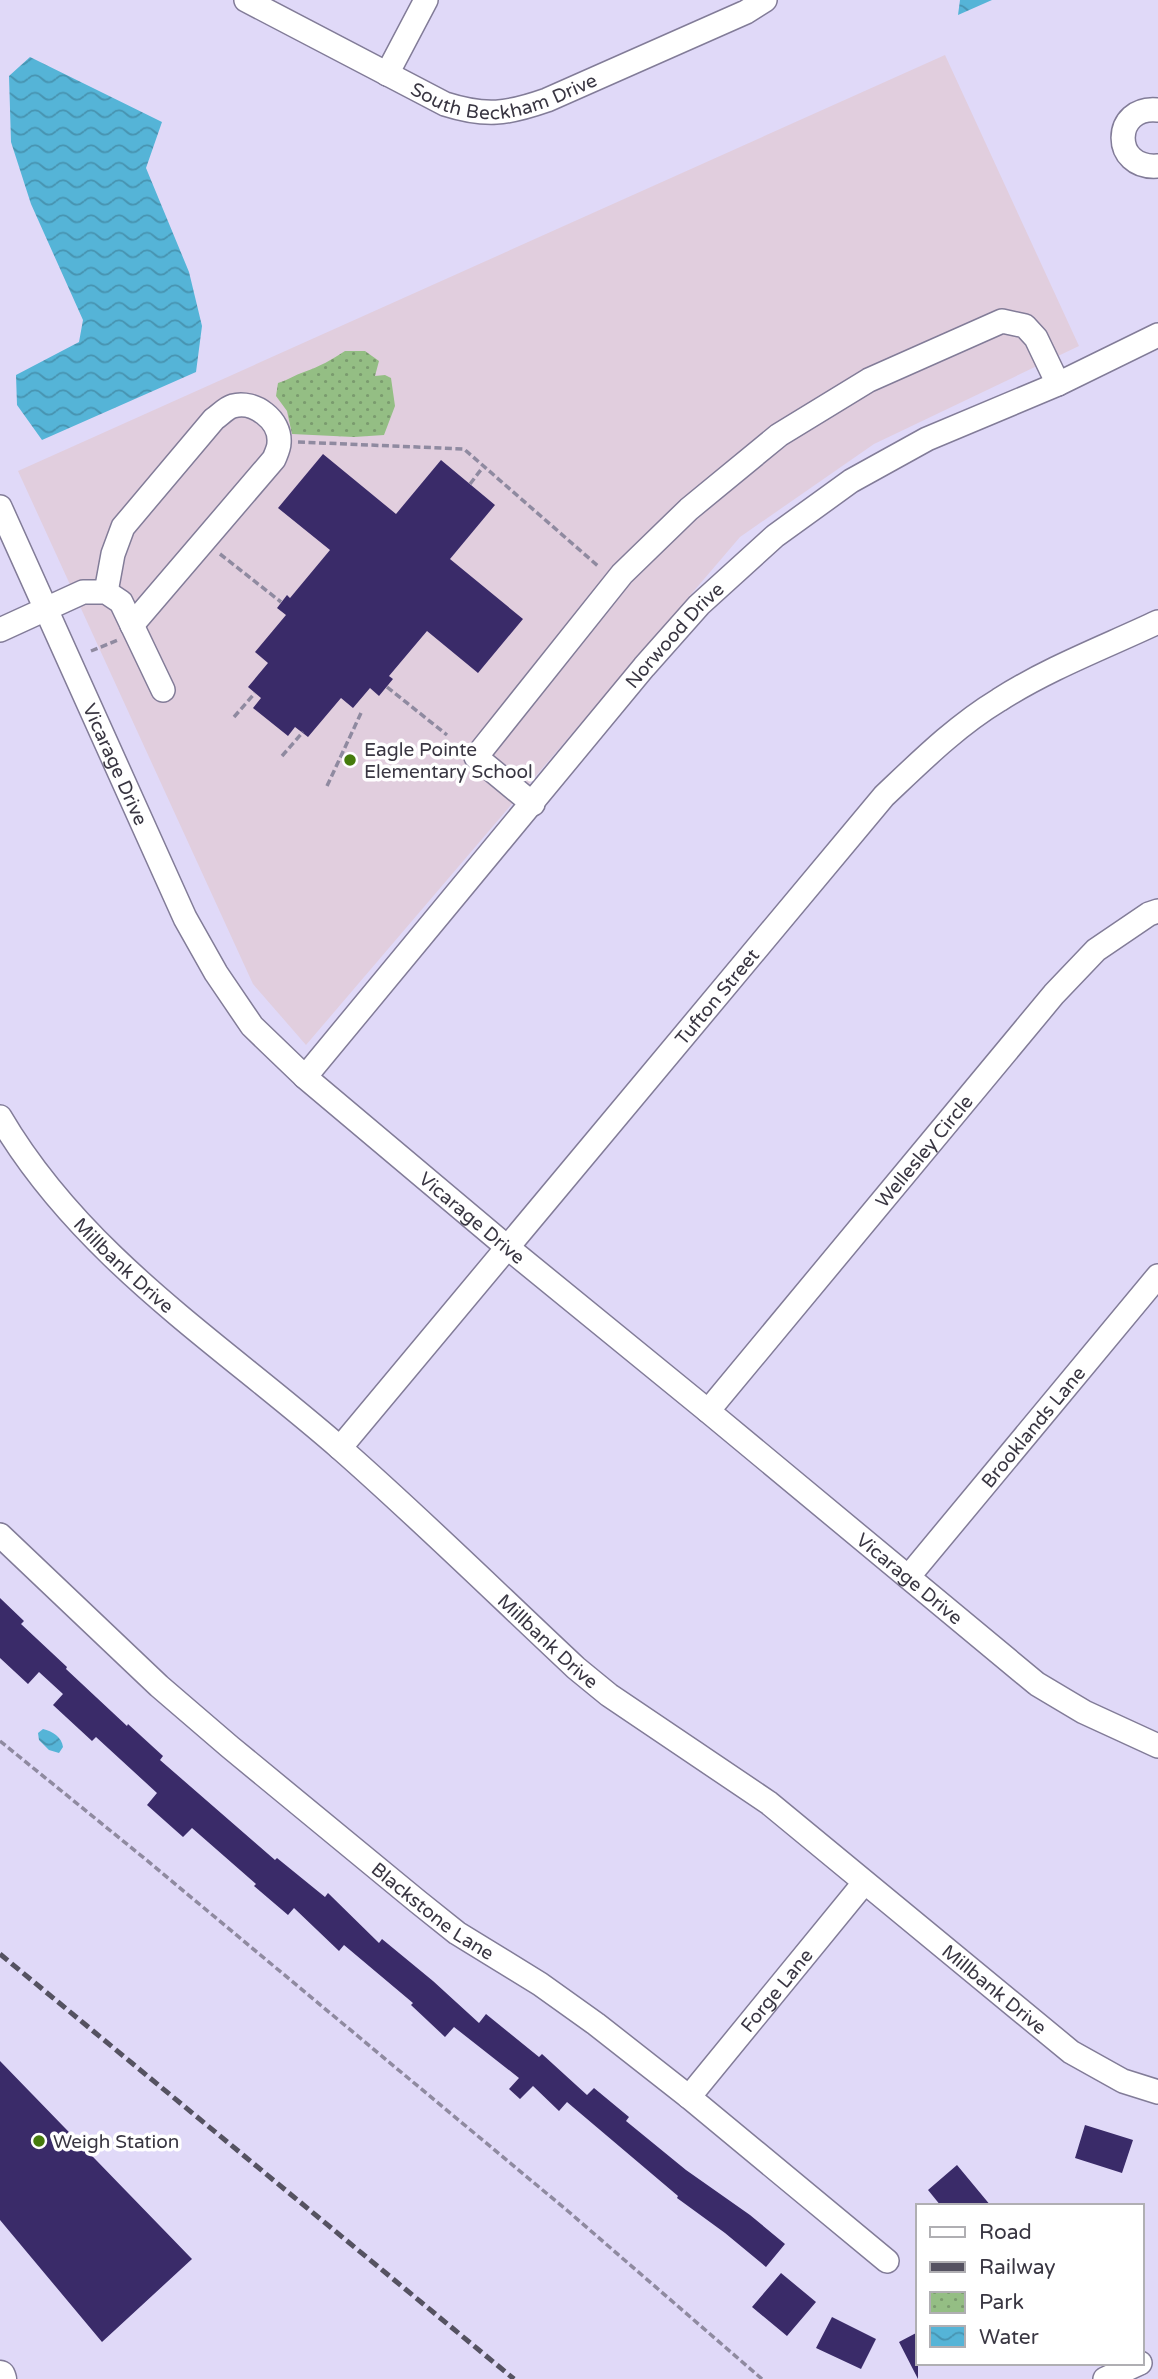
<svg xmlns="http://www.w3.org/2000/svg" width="1158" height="2379" font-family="'Varela Round',sans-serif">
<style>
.education{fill:#e1cede}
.park{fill:url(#park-dots)}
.water{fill:url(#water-waves)}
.building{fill:#3a2b69}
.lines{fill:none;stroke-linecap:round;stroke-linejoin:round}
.minor-casing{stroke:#827c98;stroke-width:26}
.major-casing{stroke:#827c98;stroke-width:33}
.path{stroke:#8f8aa0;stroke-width:3.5;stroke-dasharray:7 3.5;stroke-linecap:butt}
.minor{stroke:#fff;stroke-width:23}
.major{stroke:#fff;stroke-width:30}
.rail{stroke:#555261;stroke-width:5;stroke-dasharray:10 5;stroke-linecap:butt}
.poi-dot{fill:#457b0c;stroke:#fff;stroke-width:2.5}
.labels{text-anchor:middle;stroke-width:7;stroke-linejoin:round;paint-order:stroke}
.street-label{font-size:19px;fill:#393642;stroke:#fff}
.poi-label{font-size:19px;fill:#393642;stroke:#fff;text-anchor:start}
</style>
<defs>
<pattern id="park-dots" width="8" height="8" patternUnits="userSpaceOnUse" patternTransform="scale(1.75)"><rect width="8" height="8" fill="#94be84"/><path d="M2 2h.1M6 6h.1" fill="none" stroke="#7a9b6e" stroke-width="1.8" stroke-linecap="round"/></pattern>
<pattern id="water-waves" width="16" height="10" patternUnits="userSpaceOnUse" patternTransform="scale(1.75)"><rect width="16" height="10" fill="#55b4d7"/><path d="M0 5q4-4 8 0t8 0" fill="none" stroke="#4793b0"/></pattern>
</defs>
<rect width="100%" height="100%" fill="#e0d9f8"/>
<!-- education -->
<path class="education" d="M945,55l134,291 -205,98 -134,93 -434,508 -53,-61 -235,-513z"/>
<!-- park -->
<path class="park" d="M345,351h20l14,10 -4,15 10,-1 6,3 4,28 -11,29 -30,2 -62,-3 -5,-23 -11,-15 2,-13c10,-3 17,-8 26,-11 17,-6 27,-12 41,-21z"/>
<!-- water -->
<path class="water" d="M960,0h32l-34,15z
M30,57l132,65 -16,46 43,104 13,54 -6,46 -154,68 -25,-35 -1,-30 63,-33 4,-22 -52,-116 -20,-62 -2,-66z
M43,1729c9,2 19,8 20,18l-4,6 -10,-3 -10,-10 -1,-7z"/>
<!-- building -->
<path class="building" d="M323,454l73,60 45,-54 54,45 -45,54 73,60 -45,54 -51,-42 -38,45 4,3 -14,17 -9,-8 -17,20 -12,-10 -33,39 -13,-10 -7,9 -35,-28 8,-10 -13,-11 20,-24 -13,-11 31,-37 -9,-7 10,-13 3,3 40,-48 -52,-42z
M0,1598l24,23 -3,3 46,43 -1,2 61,57 1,-2 35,32 -3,4 115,100 2,-2 48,39 3,-4 51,50 3,-4 51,42 46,42 7,-9 53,43 3,-3 45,41 7,-7 35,29 -3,4 60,49 64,45 35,29 -19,23 -41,-34 -48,-35 1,-2 -111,-94 -8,9 -26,-25 -13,13 -11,-10 10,-11 -65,-51 -9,10 -34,-32 2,-2 -69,-58 -5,6 -45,-43 -6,7 -34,-29 2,-2 -64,-56 -9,9 -36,-32 10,-12 -61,-56 -4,4 -39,-36 10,-11 -24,-22 -11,12 -28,-26z
M0,2061l192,198 -90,83 -102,-122z
M1085,2125l48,15 -11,33 -47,-15z
M957,2165l34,41h-50l-13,-16z
M781,2273l35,29 -29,34 -35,-29z
M832,2317l44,22 -15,30 -45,-21z
M918,2332v47l-19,-37z"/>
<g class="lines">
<defs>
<g id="minor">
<path id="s1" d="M246,0l199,104c41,13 62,10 102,-4l199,-88 19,-12"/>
<path d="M387,74l39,-74"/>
<path d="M1158,110c-46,-5 -47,60 0,56"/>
<path id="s2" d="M0,507l185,411 31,55 36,53 53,51 202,170 201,164 329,273 47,28 74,34"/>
<path d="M106,592l7,-38 10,-27 91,-108c6,-4 12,-11 19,-13 21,-6 48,14 46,37 0,5 -3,11 -5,16l-142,166"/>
<path d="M0,630l83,-38h23l15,10 42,88"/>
<path d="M533,804l-57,-47 146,-183 67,-65 90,-74 90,-55 133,-59 23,5 11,12 22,46"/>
<path id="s3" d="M305,1077l339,-410 55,-62 76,-69 76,-55 76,-42 131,-55 100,-49"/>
<path id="s4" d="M0,1117c82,140 221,227 340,331 81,71 158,147 236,220l33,27 160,108 302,249 52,29 35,11"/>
<path id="s5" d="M708,1411l346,-417 42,-44 53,-36 9,-3"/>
<path id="s6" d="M340,1448l544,-652c36,-34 72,-70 115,-96 50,-32 106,-53 159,-78"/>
<path id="s7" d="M0,1535l159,151 71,61 187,154 40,32 83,51 56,40 93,73 198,164"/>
<path id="s8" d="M909,1576l249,-300"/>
<path id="s9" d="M689,2097l175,-214"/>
<path d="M1105,2379l35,-16"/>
</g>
<path id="major" d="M0,2376l1,3"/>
</defs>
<!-- minor casing -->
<use href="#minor" class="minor-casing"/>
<!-- major casing -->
<use href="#major" class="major-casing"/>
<!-- path -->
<path class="path" d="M298,442l166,7 134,117
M470,484l13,-17
M220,554l61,48
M91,651l27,-11
M387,687l60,48
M234,717l21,-24
M282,756l21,-24
M327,786l34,-73
M0,1741l144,117 425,354 193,167"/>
<!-- minor -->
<use href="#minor" class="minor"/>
<!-- major -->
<use href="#major" class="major"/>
<!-- rail -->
<path class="rail" d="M0,1954l514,425"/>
</g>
<!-- markers -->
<g class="poi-dot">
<circle cx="350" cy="760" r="7"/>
<circle cx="39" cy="2141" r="7"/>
</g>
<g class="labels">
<!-- street labels -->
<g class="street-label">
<text dy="7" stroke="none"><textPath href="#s1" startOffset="285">South Beckham Drive</textPath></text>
<text dy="7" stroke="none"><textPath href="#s3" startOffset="576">Norwood Drive</textPath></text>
<text dy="7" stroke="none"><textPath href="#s2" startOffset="282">Vicarage Drive</textPath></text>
<text dy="7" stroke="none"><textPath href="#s6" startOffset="588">Tufton Street</textPath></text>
<text dy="7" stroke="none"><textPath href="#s5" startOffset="338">Wellesley Circle</textPath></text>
<text dy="7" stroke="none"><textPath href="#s2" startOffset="870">Vicarage Drive</textPath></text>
<text dy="7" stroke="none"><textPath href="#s4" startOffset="194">Millbank Drive</textPath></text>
<text dy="7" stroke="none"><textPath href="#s8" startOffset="194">Brooklands Lane</textPath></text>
<text dy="7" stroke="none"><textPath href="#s2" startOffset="1437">Vicarage Drive</textPath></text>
<text dy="7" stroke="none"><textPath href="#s4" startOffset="761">Millbank Drive</textPath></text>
<text dy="7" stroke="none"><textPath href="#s7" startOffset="574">Blackstone Lane</textPath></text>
<text dy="7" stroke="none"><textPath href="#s9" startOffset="138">Forge Lane</textPath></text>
<text dy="7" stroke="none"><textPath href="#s4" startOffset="1328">Millbank Drive</textPath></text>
</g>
<!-- poi labels -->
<g class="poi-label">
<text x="364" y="756">Eagle Pointe<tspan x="364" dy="22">Elementary School</tspan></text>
<text x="53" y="2148">Weigh Station</text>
</g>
</g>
<!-- legend -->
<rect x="916" y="2204" width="228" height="161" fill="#ffffff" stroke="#b0afb3" stroke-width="2"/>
<rect x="930" y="2227" width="35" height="10" fill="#ffffff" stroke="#b0afb3" stroke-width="2"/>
<text x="979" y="2239" font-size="21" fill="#393642">Road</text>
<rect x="930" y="2262" width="35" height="10" fill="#555261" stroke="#b0afb3" stroke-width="2"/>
<text x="979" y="2274" font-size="21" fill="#393642">Railway</text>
<rect x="930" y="2292" width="35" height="21" fill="url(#park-dots)" stroke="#b0afb3" stroke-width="2"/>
<text x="979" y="2309" font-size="21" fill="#393642">Park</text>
<rect x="930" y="2326" width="35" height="21" fill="url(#water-waves)" stroke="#b0afb3" stroke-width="2"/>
<text x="979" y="2344" font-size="21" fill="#393642">Water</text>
</svg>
